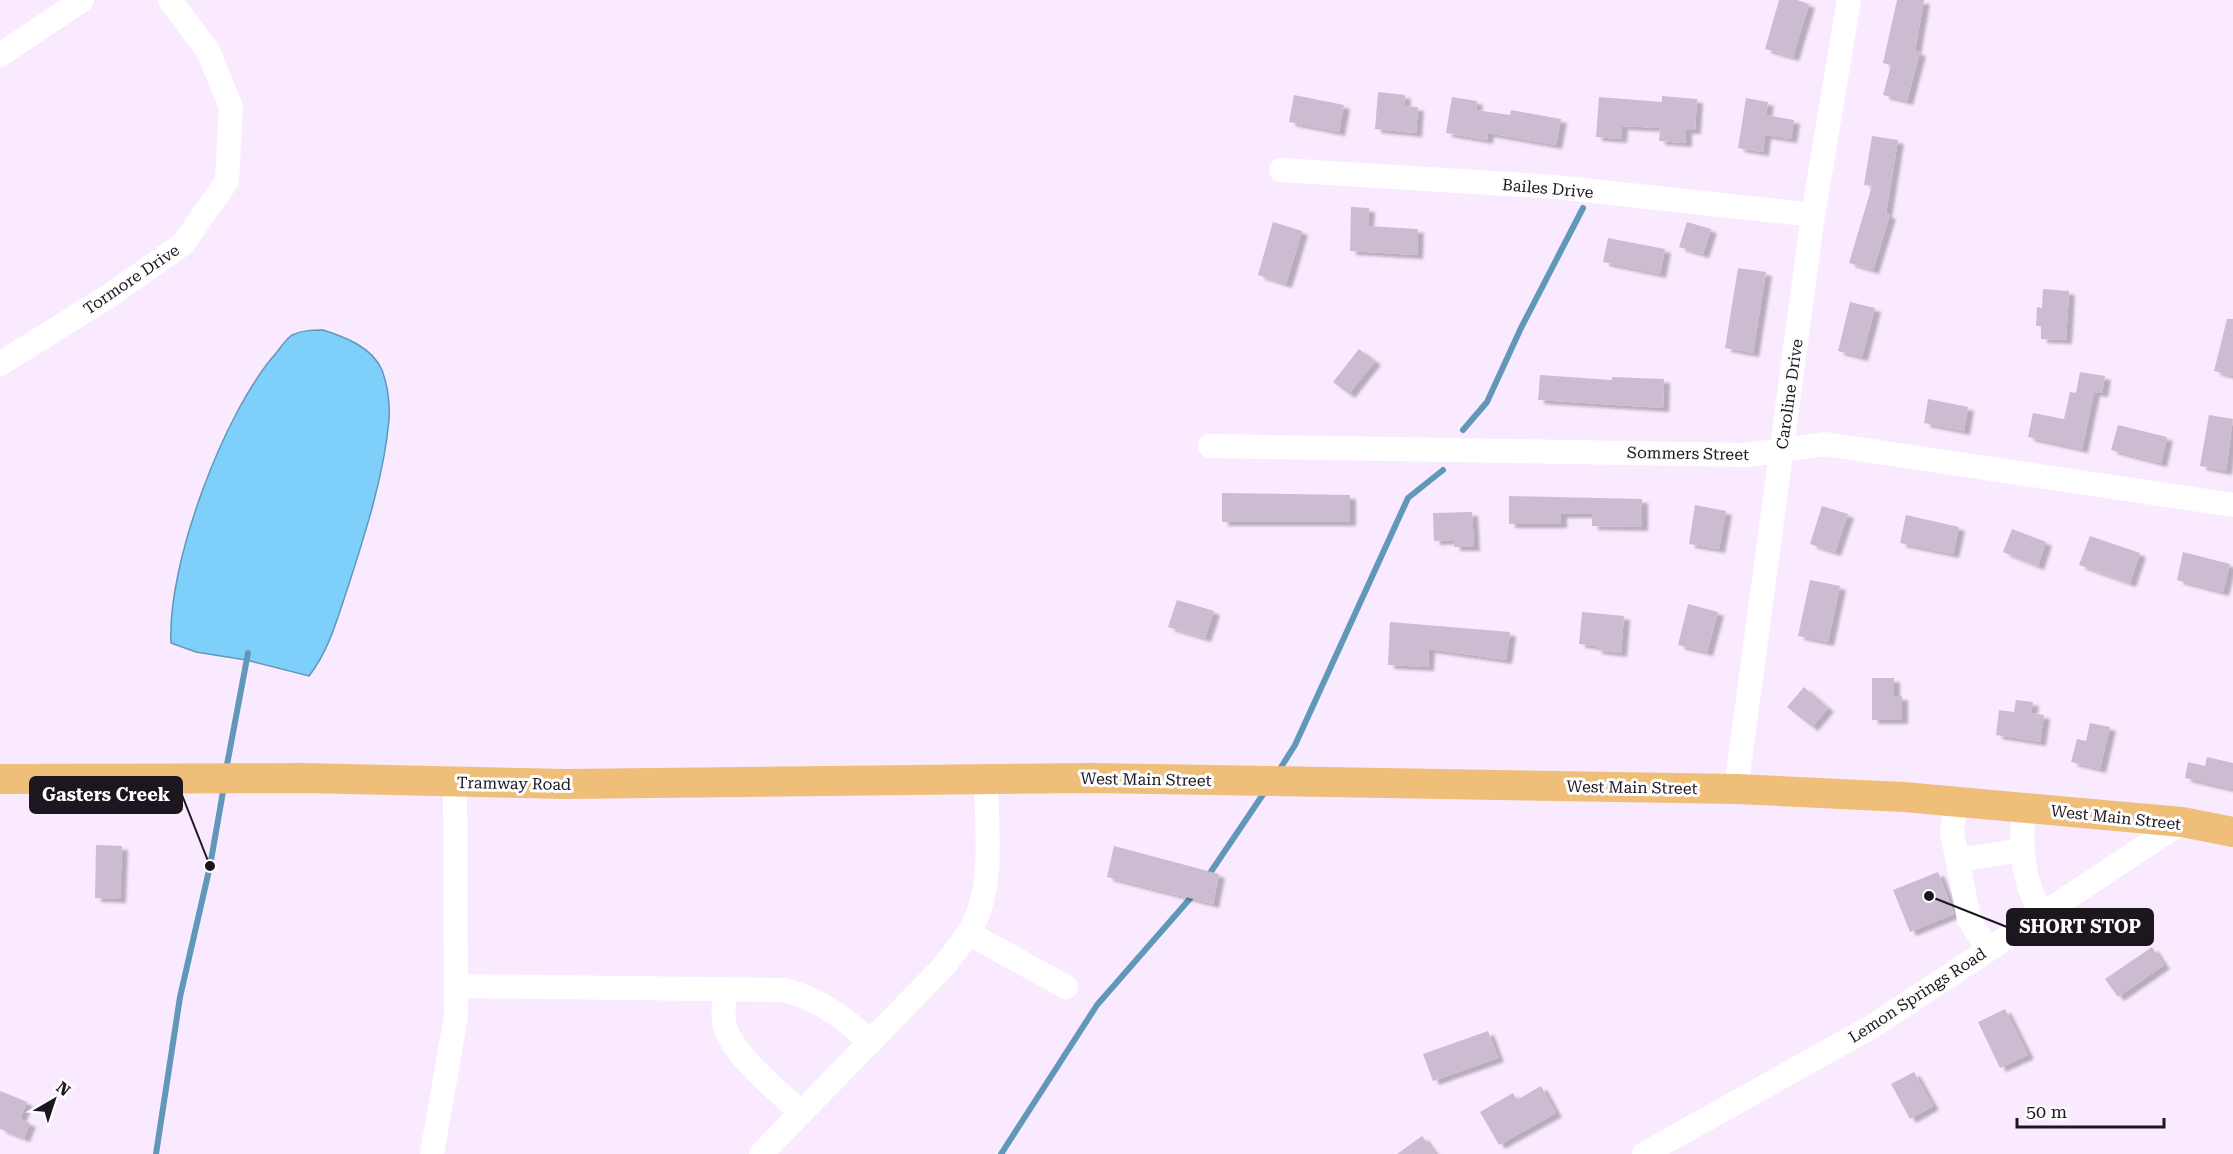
<svg xmlns="http://www.w3.org/2000/svg" width="2233" height="1154" font-family="'Roboto Serif',serif">
<style>
.water{fill:#7fcffb;stroke:#6198b9;stroke-width:1.5}
.lines{fill:none;stroke-linecap:round;stroke-linejoin:round}
.stream{stroke:#6198b9;stroke-width:6}
.building{fill:#ccbcd1;filter:url(#shadow)}
.minor{stroke:#fff;stroke-width:24}
.major{stroke:#efbf79;stroke-width:30}
.labels{text-anchor:middle;stroke-width:6;stroke-linejoin:round;paint-order:stroke}
.street-label{font-size:16px;fill:#1c161e;stroke:#fdfdfd}
.leader{fill:none;stroke:#1c161e;stroke-width:2}
.callout-dot{fill:#1c161e;stroke:#fdfdfd;stroke-width:2}
.callout{fill:#1c161e;stroke:#1c161e;stroke-width:2}
.callout-label{font-size:18px;text-anchor:middle;font-weight:bold;fill:#fff}
</style>
<defs>
<filter id="shadow"><feDropShadow dx="6" dy="4" stdDeviation="1.5" flood-color="#0004"/></filter>
</defs>
<rect width="100%" height="100%" fill="#faeaff"/>
<!-- water -->
<path class="water" d="M323,330c22,7 49,17 59,40 6,16 8,32 7,50 -5,55 -23,111 -40,164 -11,32 -19,65 -40,92l-63,-16 -50,-8 -25,-9c-4,-79 53,-232 106,-291 4,-5 9,-13 15,-17 10,-5 21,-5 31,-5z"/>
<g class="lines">
<!-- stream -->
<path class="stream" d="M1463,430l24,-28 34,-74 62,-120
M226,770l22,-117
M1278,772l17,-27 113,-247 35,-28
M1208,876l58,-86
M156,1154l24,-157 30,-131 14,-80
M1001,1154l96,-149 97,-111"/>
</g>
<!-- building -->
<path class="building" d="M1779,0h18l12,4 -16,53 -28,-8z
M1897,0h27l-9,51 5,1 -13,49 -24,-6 8,-30 -8,-2z
M1378,92l27,3 -1,11 14,1 -2,26 -41,-4z
M1294,95l50,10 -5,27 -50,-10z
M1662,96l35,3 -2,31h-9v13l-27,-2 1,-13 -38,-2 -1,13 -25,-2 3,-40 63,5z
M1452,97l25,4 -1,9 34,5 1,-5 50,9 -5,26 -68,-12 -1,7 -41,-7z
M1746,98l22,4 -2,13 28,5 -3,19 -26,-4 -2,17 -25,-4z
M1872,136l26,4 -12,74 4,1 -17,55 -24,-7 23,-77 -8,-1z
M1351,207l18,1 -1,18 50,3 -1,26 -67,-4z
M1273,222l29,9 -16,53 -28,-9z
M1687,222l24,7 -8,25 -24,-7z
M1608,238l57,11 -5,25 -57,-12z
M1738,268l28,4 -13,81 -28,-5z
M2043,289l26,2 -3,49 -25,-1v-13h-5l1,-19 5,1z
M1850,302l25,6 -13,49 -24,-6z
M2227,319h6v57l-19,-5z
M1359,349l16,12 -26,33 -16,-12z
M2080,372l25,4 -3,17 -8,-1 -12,57 -54,-12 5,-24 31,6 6,-27 6,1z
M1540,375l72,5v-3l52,2 -1,29 -125,-8z
M1928,399l40,8 -4,24 -40,-8z
M2209,415l24,4 -7,52 -26,-5z
M2118,425l49,12 -6,26 -50,-13z
M1222,493l128,2v27h-128z
M1509,496l133,3v28l-50,-1v-12h-31v10h-52z
M1695,505l31,6 -7,38 -30,-5z
M1822,506l26,8 -13,38 -25,-8z
M1472,512l2,35h-20v-7l-20,1 -1,-28z
M1906,515l53,12 -6,27 -53,-11z
M2012,529l34,13 -8,24 -35,-14z
M2090,536l50,17 -10,30 -51,-18z
M2183,552l47,12 -7,28 -46,-12z
M1810,580l30,6 -12,56 -30,-6z
M1177,600l37,11 -9,27 -37,-11z
M1688,604l30,8 -11,40 -29,-7z
M1582,612l42,4 -3,37 -25,-3 1,-4 -18,-2z
M1390,622l120,10 -4,28 -77,-11 -1,18 -40,-2z
M1872,678h22v18h8v24h-30z
M1804,687l24,21 -16,19 -25,-20z
M2016,700l17,2 -2,11 13,2 -4,27 -44,-7 3,-25 15,2z
M2090,723l20,4 -10,42 -29,-7 6,-23 9,2z
M2207,757l26,6v26l-48,-11 3,-16 17,4z
M96,845l26,1 -2,53 -25,-1z
M1114,846l105,28 -6,30 -106,-27z
M1938,872l16,42 -44,18 -17,-42z
M2152,947l12,18 -46,32 -13,-18z
M2005,1009l23,46 -28,13 -22,-46z
M1488,1031l10,27 -65,23 -10,-27z
M1914,1072l19,34 -23,13 -19,-35z
M1541,1086l15,27 -57,32 -19,-33 33,-19 4,7z
M0,1091l27,11 -7,17 10,4 -6,15 -24,-9z
M1422,1136l13,18h-38z"/>
<g class="lines">
<!-- minor -->
<path class="minor" d="M0,55l82,-55
M1281,170l275,17 257,28
M0,364l109,-68 74,-52 44,-63 4,-74 -23,-56 -38,-51
M1210,446l537,9 78,-11 408,61
M1736,789l77,-574 36,-215
M1956,802l-4,30 17,87 19,31
M2024,808c-4,38 -2,73 18,107
M1958,860l63,-10
M968,933l98,54
M457,986l327,4c36,9 60,28 87,52
M724,990c0,10 -1,21 0,32 5,31 55,69 77,91
M432,1154l24,-138 -1,-234
M761,1154l183,-188c10,-13 21,-26 29,-41 22,-43 13,-99 13,-146
M1644,1154l229,-128 309,-204"/>
<!-- major -->
<path class="major" d="M0,779l303,-1 262,6 527,-6 644,11 168,8 278,25 51,10"/>
</g>
<g class="labels">
<!-- street labels -->
<g class="street-label">
<text transform="translate(1548 188) rotate(5)" y="6">Bailes Drive</text>
<text transform="translate(131 279) rotate(-34)" y="6">Tormore Drive</text>
<text transform="translate(1789 394) rotate(-82)" y="6">Caroline Drive</text>
<text transform="translate(1688 453) rotate(1)" y="6">Sommers Street</text>
<text transform="translate(1146 779) rotate(1)" y="6">West Main Street</text>
<text transform="translate(514 783) rotate(1)" y="6">Tramway Road</text>
<text transform="translate(1632 787) rotate(1)" y="6">West Main Street</text>
<text transform="translate(2116 817) rotate(6)" y="6">West Main Street</text>
<text transform="translate(1917 995) rotate(-33)" y="6">Lemon Springs Road</text>
</g>
</g>
<!-- callouts -->
<path class="leader" d="M210 866L182 795M1929 896L2007 927"/>
<g class="callout-dot">
<circle cx="210" cy="866" r="6"/>
<circle cx="1929" cy="896" r="6"/>
</g>
<g class="callout">
<rect x="30" y="777" width="152" height="36" rx="6"/>
<rect x="2007" y="909" width="146" height="36" rx="6"/>
</g>
<g class="callout-label">
<text x="106" y="801">Gasters Creek</text>
<text x="2080" y="933">SHORT STOP</text>
</g>
<!-- north arrow -->
<g transform="translate(54 1100) rotate(39)" stroke="#fdfdfd" stroke-width="4.5" paint-order="stroke">
<path d="M0-4.5L10 22L0 15L-10 22Z" fill="#1c161e"/>
<text y="-9" font-size="16" font-weight="bold" text-anchor="middle" fill="#1c161e">N</text>
</g>
<!-- scale -->
<path d="M2017 1118v9h147v-9" fill="none" stroke="#1c161e" stroke-width="3"/>
<text x="2026" y="1118" font-size="18" fill="#1c161e" stroke="#fdfdfd" stroke-width="4.5" paint-order="stroke">50 m</text>
</svg>
